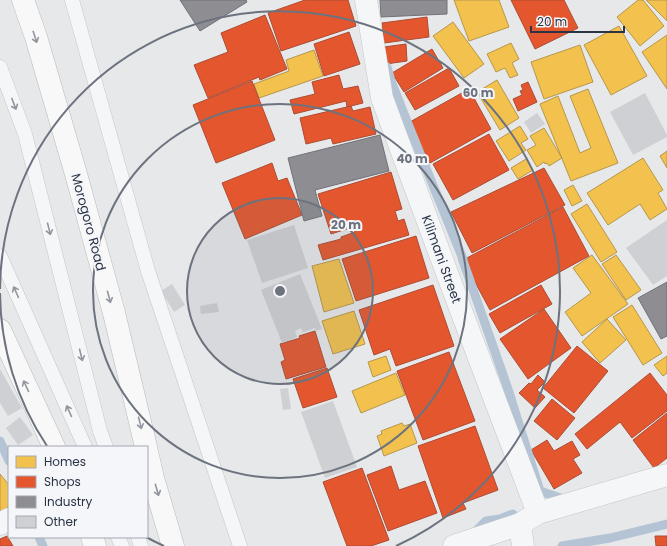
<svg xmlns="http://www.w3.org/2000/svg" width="667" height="546" font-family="Poppins,sans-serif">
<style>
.homes{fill:#f2c14e;stroke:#b6974b}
.shops{fill:#e4572e;stroke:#ac4c35}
.industry{fill:#8d8d92;stroke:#70727b}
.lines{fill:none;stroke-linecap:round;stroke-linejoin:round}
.stream{stroke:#b4c4d5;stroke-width:9}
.building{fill:#ced0d3}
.service-casing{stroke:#c4c6c8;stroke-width:15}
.minor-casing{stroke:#c4c6c8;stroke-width:23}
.trunk-casing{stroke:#b8bbbf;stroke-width:23}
.service{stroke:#f5f6f7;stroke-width:14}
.minor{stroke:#f5f6f7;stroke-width:22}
.trunk{stroke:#f8f8f8;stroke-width:22}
.oneway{stroke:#92969e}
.oneway2{stroke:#90959e}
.ring{fill:none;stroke:#6c737f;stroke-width:2}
.labels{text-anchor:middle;stroke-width:4;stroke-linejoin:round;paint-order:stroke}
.street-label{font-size:13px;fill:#2b3445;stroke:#f4f6f9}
.centre{fill:#6c737f;stroke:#f4f6f9;stroke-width:2}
.ring-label{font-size:12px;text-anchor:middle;font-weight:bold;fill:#6c737f;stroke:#f4f6f9;stroke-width:4;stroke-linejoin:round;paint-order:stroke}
</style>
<rect width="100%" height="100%" fill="#e6e8ea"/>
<!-- homes -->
<path class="homes" d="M454,0h45l10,27 -40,14z
M638,0h5l21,26 -24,20 -23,-29z
M646,0h21v21z
M453,22l31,42 -20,14 -31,-42z
M619,26l28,50 -36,19 -27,-50z
M667,35v54l-25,-37z
M511,43l8,16 -7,4 6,12 -8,3 -5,-10 -9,4 -9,-18z
M580,45l13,37 -49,17 -13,-37z
M314,50l9,26 -64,22 -5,-14 35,-13 -3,-11z
M497,80l22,38 -19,12 -23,-38z
M588,89l30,74 -47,18 -31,-77 18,-8 22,57 11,-5 -21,-52z
M520,126l8,13 -7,4 5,7 -17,11 -13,-20z
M544,128l18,30 -13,8 -2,-3 -2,1 -1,-2 -7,5 -10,-17 9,-5 -6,-9z
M667,151v17l-7,-12z
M643,158l20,32 -5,3 9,16 -17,11 -10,-16 -32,21 -21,-32z
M526,159l7,11 -15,9 -7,-11z
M573,185l9,16 -10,5 -8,-16z
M587,204l30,48 -16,10 -30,-48z
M592,255l36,49 -46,32 -17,-24 26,-19 -18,-25z
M616,255l25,35 -15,10 -24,-36z
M339,259l15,44 -30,9 -12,-46z
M632,305l30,48 -19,12 -30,-48z
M354,311l11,33 -32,10 -11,-33z
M607,319l19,21 -26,23 -18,-21z
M386,356l5,14 -18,7 -5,-15z
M667,356v17l-4,3 -9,-11z
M396,373l9,22 -44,18 -9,-22z
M402,423l2,3 6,-2 7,19 -33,13 -7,-20 5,-2 -1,-3z
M0,474l9,11v21l-9,8z"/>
<!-- shops -->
<path class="shops" d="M305,0h43l8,26 -75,25 -13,-38z
M511,0h53l14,28 -43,21z
M265,15l22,54 -27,11 -1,-3 -51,21 -14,-33 34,-13 -7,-19z
M427,17l2,20 -45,6 -2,-20z
M349,32l11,32 -36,12 -10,-32z
M406,44l1,17 -21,3 -2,-17z
M432,49l11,19 -39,24 -12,-19z
M449,68l10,18 -44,24 -10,-17z
M339,75l4,14 15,-3 5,17 -16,4 -1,-6 -52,13 -4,-14 25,-6 -3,-12z
M252,81l23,59 -59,23 -23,-58z
M528,82l9,20 -19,9 -5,-12 9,-4 -2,-4 3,-1 -2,-5z
M469,89l22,40 -61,34 -22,-40z
M351,106l2,5 17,-4 6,27 -43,10 -2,-6 -25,6 -6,-26z
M489,134l20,36 -56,30 -20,-36z
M272,163l6,18 9,-3 15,37 -57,24 -23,-56z
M544,168l21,37 -93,48 -21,-41z
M391,172l11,37 -7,2 3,10 6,-2 5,16 -86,25 -5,-15 23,-6v-2l14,-5 -2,-5 -22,7 -13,-40z
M563,207l26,49 -99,54 -27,-50z
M416,236l13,42 -73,23 -14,-42z
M433,285l21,61 -58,20 -6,-17 -16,6 -15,-45z
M541,285l11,19 -52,29 -11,-19z
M544,309l27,39 -43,31 -28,-40z
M315,331l11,36 -40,12 -5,-17 4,-2 -5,-16 20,-6 -1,-2z
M577,346l31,25 -34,42 -31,-25z
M449,352l26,69 -52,19 -26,-69z
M327,368l10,29 -34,11 -10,-29z
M650,373l17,22v16l-35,27 -12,-16 -33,27 -12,-15z
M538,375l7,7 -8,8 8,7 -10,11 -16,-15 10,-10 2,1z
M552,399l23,19 -18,22 -23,-19z
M667,413v45l-13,10 -21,-28z
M475,426l23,64 -35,13 3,6 -23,9 -25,-72z
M547,440l7,11 18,-10 8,14 -7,4 9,14 -28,16 -23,-39z
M391,466l8,24 26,-9 12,32 -49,18 -21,-56z
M362,468l27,72 -18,6h-24l-24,-64z
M7,536l6,10h-13v-7z
M655,536h12v10h-11z"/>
<!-- industry -->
<path class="industry" d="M180,0h66l1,2 -47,29z
M380,0h67v14l-66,3z
M380,135l9,36 -74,19 7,26 -18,5 -16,-63z
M667,282v54l-6,3 -23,-41z"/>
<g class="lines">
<!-- stream -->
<path class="stream" d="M387,67l4,14 15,38 57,140 -1,-1 46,131 32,102 26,9
M0,441l9,20
M474,533l12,-12 14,-2 13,-5
M39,537l4,9
M562,546l48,-8 57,-14"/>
</g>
<!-- building -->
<path class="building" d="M645,93l22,42v2l-34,18 -23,-43z
M537,113l8,11 -14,9 -7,-11z
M667,220v56l-14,9 -27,-37z
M294,225l14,43 -46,15 -15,-43z
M300,274l22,55 -6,2 -1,-3 -12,4 -2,-4 -6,3 2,6 -15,6 -21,-53z
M172,284l13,21 -11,7 -13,-21z
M217,303l2,9 -18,2 -1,-8z
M0,369l22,39 -14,8 -8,-13z
M288,388l3,21 -8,1 -3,-21z
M333,401l24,66 -32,11 -24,-66z
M20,417l13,18 -15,10 -12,-17z"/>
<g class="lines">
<defs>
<path id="service" d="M72,0l76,271 92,275
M0,67l25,67 75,297 6,16
M0,256l85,191
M118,537l4,9
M138,537l3,9"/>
<path id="minor" d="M366,0l16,98 78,210 78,205
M0,524l9,-5
M520,524l3,22
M454,546l66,-22 18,-11 129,-38"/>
<path id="trunk" d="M23,0l13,37 40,137 38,139 32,134
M0,330l54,117
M147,452l6,26 20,68
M92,537l3,9"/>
</defs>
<!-- service casing -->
<use href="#service" class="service-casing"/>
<!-- minor casing -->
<use href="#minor" class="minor-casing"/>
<!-- trunk casing -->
<use href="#trunk" class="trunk-casing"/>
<!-- service -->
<use href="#service" class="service"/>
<!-- minor -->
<use href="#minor" class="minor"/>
<!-- trunk -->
<use href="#trunk" class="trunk"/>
</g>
<!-- one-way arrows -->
<defs><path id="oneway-shaft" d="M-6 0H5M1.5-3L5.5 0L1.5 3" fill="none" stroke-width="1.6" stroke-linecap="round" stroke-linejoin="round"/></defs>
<g class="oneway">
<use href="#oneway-shaft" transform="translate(35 37) rotate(72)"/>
<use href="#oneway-shaft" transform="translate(109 297) rotate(75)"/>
<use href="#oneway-shaft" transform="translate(26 386) rotate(-115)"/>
<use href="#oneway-shaft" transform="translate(140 423) rotate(76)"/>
<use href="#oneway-shaft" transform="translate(157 490) rotate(74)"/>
</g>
<g class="oneway2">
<use href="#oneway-shaft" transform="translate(14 104) rotate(69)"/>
<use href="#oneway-shaft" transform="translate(49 229) rotate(76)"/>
<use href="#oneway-shaft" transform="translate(16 292) rotate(-114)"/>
<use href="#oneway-shaft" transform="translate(81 355) rotate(76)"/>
<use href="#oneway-shaft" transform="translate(69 411) rotate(-114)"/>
</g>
<!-- distance rings -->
<circle cx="280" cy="291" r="93" fill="#6c737f" fill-opacity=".12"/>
<g class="ring">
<circle cx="280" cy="291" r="93"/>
<circle cx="280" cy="291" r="187"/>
<path d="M164 546A280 280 0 0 1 146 537M47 446A280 280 0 0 1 0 293M0 289A280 280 0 1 1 396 546"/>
</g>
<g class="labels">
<!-- street labels -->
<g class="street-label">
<text transform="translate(89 222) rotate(75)" y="5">Morogoro Road</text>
<text transform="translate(442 259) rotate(70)" y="5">Kilimani Street</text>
</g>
</g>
<circle cx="280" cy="291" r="6" class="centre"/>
<g class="ring-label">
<text x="478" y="97">60 m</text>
<text x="412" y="163">40 m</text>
<text x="346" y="229">20 m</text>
</g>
<!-- legend -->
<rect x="8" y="446" width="140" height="92" fill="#f4f6f9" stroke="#a4a8b1"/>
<rect x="16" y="456" width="20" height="12" fill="#f2c14e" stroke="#a4a8b1"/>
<text x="44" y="466" font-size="12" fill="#2b3445">Homes</text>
<rect x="16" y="476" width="20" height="12" fill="#e4572e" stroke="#a4a8b1"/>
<text x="44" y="486" font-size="12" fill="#2b3445">Shops</text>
<rect x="16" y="496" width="20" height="12" fill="#8d8d92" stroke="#a4a8b1"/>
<text x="44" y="506" font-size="12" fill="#2b3445">Industry</text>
<rect x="16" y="516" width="20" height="12" fill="#ced0d3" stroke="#a4a8b1"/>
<text x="44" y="526" font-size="12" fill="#2b3445">Other</text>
<!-- scale -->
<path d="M531 26v6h93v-6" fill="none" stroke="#2b3445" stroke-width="2"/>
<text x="537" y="26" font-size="12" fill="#2b3445" stroke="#f4f6f9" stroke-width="3" paint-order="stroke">20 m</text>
</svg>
